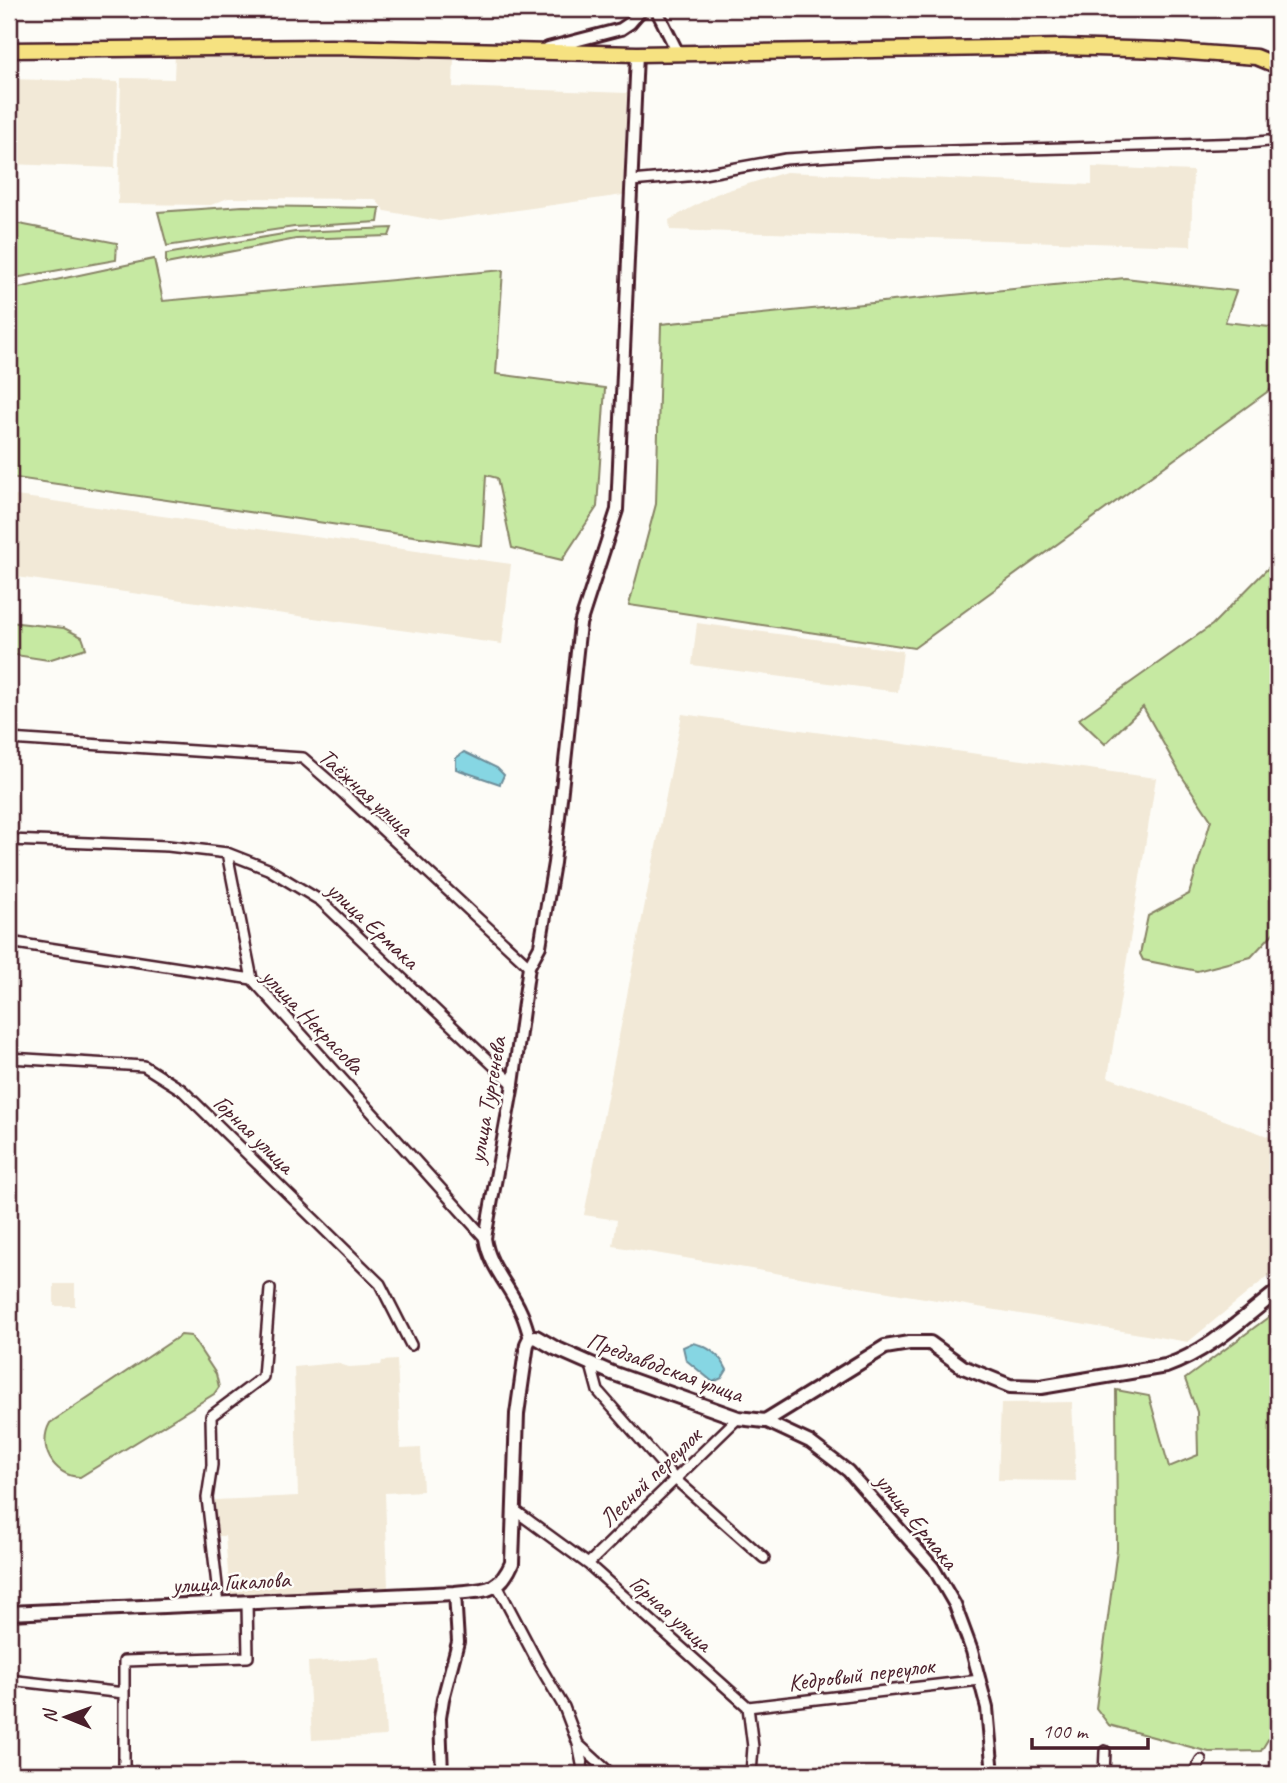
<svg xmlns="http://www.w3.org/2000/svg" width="1287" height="1783" font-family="Caveat,sans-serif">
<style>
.built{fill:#f2e9d7}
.green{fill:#c6e9a2;stroke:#888466;stroke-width:2}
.water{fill:#86d6e3;stroke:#6e8d99;stroke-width:2}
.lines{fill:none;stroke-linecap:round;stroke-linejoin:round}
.minor-casing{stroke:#4a1f2b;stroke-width:14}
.tertiary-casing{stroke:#4a1f2b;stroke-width:16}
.secondary-casing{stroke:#4a1f2b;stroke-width:18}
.primary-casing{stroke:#4a1f2b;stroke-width:19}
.minor{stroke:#fdfcf7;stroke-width:9}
.tertiary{stroke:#fdfcf7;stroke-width:10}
.secondary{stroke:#fdfcf7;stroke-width:12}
.primary{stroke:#f6e281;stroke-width:14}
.labels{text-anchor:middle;stroke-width:5;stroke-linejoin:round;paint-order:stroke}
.street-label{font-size:24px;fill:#4a1f2b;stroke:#fdfcf7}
</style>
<rect width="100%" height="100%" fill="#fdfcf7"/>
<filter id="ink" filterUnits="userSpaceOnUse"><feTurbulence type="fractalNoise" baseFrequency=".0143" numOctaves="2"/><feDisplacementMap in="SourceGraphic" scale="14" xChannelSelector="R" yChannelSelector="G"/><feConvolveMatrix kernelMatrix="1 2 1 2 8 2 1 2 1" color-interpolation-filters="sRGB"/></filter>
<g filter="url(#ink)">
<!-- built -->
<path class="built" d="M175,52l208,1 71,5 -1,29 174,6 -4,102 -184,26 -54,-10 -10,-12 -147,-1 -17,7 -93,-1 3,-126 53,1z
M9,79l109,3 -3,86 -106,-4z
M1092,167l101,4 -2,75 -521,-16 -1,-10 47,-26 70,-22 306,13z
M9,495l502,69 -9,80 -493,-68z
M697,623l206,28 -5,41 -206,-27z
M682,714l474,64 -48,299 170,63v128l-90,74 -575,-96 4,-26 -33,-5z
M54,1284h21v22h-21z
M397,1360l4,89 20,-1 2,43 -38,2 3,94 -158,9 -5,-60h-11l1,-36 83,-4 -4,-129 42,-4 13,4 32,-2 1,-4z
M1072,1402l4,79 -78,-1 3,-77z
M382,1658l4,78 -74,4 -4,-78z"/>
<!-- green -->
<path class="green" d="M243,206l137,2 -2,14 -84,5 -127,19 -9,-34z
M9,222l108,21 -1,17 -107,19z
M392,228l-3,8 -93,3 -130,25v-10l129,-22z
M154,259l9,42 340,-31 -7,104 109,14 -8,119 -35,53 -50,-12 -15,-70 -11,-3 -4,71 -473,-69v-187z
M1125,278l111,13 -11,31 53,6 -4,59 -360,261 -285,-43 27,-101 5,-180z
M1278,558v370l-27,29 -54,14 -54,-11 -3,-6 8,-38 41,-22 22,-74 -30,-45 -38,-68 -38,37 -26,-25 133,-94z
M9,622l55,6 18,9 4,11 -38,12 -39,-6z
M1278,1310v413l-17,28 -52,1 -100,-27 -13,-17 21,-159 -1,-159 33,6 20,71 29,-12 -1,-43 -12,-33z
M181,1335l10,1 25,38 3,13 -5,7 -134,83c-27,-1 -43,-31 -30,-54z"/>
<!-- water -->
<path class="water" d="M464,752l33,16 7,7 -4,9 -44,-15v-11z
M692,1343c15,2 29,13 35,27l-5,8 -9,4 -27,-22 -3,-13z"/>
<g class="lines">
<defs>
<path id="minor" d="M631,181l67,-6 88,-16 90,-6 373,-10 29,-3
M9,739l294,19 40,35 186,173
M9,840l159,6 59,7 41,16 53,32 192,183
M227,853l25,126
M9,942l243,37 233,259
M9,1058l135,8 38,24 198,194 31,61
M591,1365l7,26 77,88 89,79
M513,1509l75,55 160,143 5,40 -2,27
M588,1564l150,-146
M497,1585l41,78 26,44 14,37 6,30
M217,1603v-18l-10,-87 5,-33 -1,-49 52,-39 7,-88
M9,1680l115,13
M748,1707l232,-27
M578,1744l33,30
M124,1774v-113l124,-4 -1,-55
M1104,1774l1,-23
M1197,1774v-7l4,-7"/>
<path id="tertiary" d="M656,9l22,44
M548,48l73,-19 9,-6 12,-14
M530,1338c-3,-9 -5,-18 -9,-26 -11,-26 -32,-45 -36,-74l28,-154 16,-118 11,-20 14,-83 26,-239 37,-114 20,-456
M765,1421l45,21 38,29 85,96 22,38 17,46 15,57 6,66
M442,1774l-2,-56 3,-19 15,-57 -3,-49"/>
<path id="secondary" d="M9,1613l446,-20c30,-3 44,0 57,-30l5,-149 10,-70 3,-6 6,-1 19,11 57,25 126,45 27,3 120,-74 24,-4h21l33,24 47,19 31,1 125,-21c43,-15 77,-48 112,-75"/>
<path id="primary" d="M9,50l322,-3 306,7 426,-7 99,3 94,7 22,9"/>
</defs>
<!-- minor casing -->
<use href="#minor" class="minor-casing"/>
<!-- tertiary casing -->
<use href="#tertiary" class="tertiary-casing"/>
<!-- secondary casing -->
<use href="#secondary" class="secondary-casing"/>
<!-- primary casing -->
<use href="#primary" class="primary-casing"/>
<!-- minor -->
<use href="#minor" class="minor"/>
<!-- tertiary -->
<use href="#tertiary" class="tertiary"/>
<!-- secondary -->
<use href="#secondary" class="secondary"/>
<!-- primary -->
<use href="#primary" class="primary"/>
</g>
</g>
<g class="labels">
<!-- street labels -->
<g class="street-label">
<text transform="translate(366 792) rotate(42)" y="8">Таёжная улица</text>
<text transform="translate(373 925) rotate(43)" y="8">улица Ермака</text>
<text transform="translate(313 1021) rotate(46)" y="8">улица Некрасова</text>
<text transform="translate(487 1100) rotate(-80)" y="8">улица Тургенева</text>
<text transform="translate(254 1134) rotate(44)" y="8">Горная улица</text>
<text transform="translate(665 1367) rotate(20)" y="8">Предзаводская улица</text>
<text transform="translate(650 1477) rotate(-44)" y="8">Лесной переулок</text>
<text transform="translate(917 1521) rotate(51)" y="8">улица Ермака</text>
<text transform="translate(231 1582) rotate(-3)" y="8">улица Гикалова</text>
<text transform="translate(671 1613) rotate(42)" y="8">Горная улица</text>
<text transform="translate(861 1674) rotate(-7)" y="8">Кедровый переулок</text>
</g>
</g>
<!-- margin -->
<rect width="1287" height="1783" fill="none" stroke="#fdfcf7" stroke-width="35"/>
<rect x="18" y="18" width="1252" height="1748" fill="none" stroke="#4a1f2b" stroke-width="2.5" filter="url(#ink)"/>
<!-- north arrow -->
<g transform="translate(66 1717) rotate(271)" stroke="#fdfcf7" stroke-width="5" paint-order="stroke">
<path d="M0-5L12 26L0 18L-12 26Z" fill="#4a1f2b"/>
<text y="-10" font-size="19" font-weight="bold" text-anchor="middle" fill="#4a1f2b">N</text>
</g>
<!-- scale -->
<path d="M1032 1738v10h116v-10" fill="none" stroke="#4a1f2b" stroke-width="3.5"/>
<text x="1042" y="1738" font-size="21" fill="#4a1f2b" stroke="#fdfcf7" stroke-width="5" paint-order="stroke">100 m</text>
</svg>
